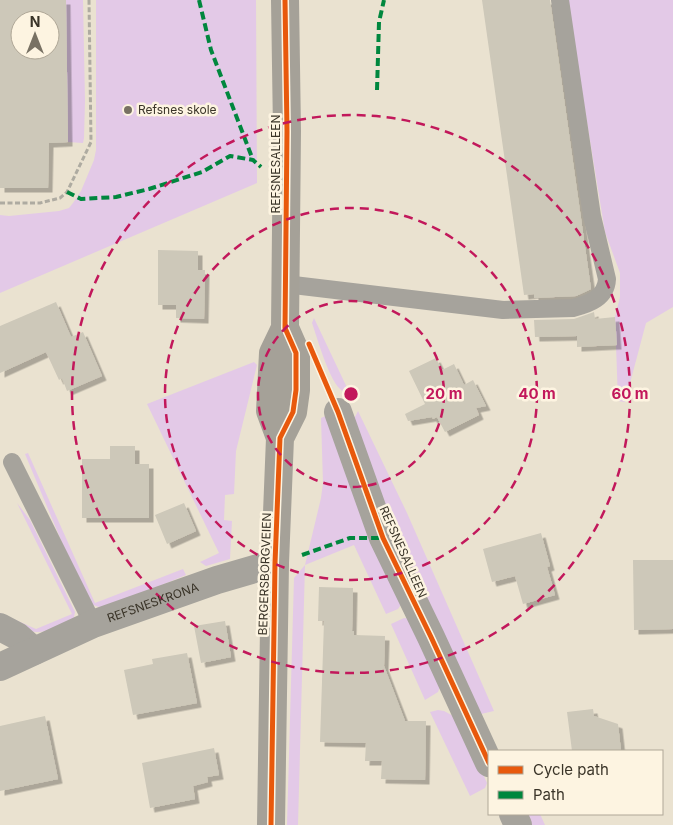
<svg xmlns="http://www.w3.org/2000/svg" width="673" height="825" font-family="Inter,sans-serif">
<style>
.green{fill:#e3c9e7}
.building{fill:#cdc8b9;fill-rule:evenodd;filter:url(#shadow)}
.lines{fill:none;stroke-linecap:round;stroke-linejoin:round}
.path{stroke:#aeaba1;stroke-width:3;stroke-dasharray:5 2.5;stroke-linecap:butt}
.lane{stroke:#a6a39c;stroke-width:18}
.street{stroke:#a6a39c;stroke-width:28}
.secondary{stroke:#a5a198;stroke-width:28}
.quiet{stroke:#00873e;stroke-width:4;stroke-dasharray:8 4;stroke-linecap:butt}
.cycleway-casing{stroke:#fdf4e1;stroke-width:8}
.cycleway{stroke:#e8590c;stroke-width:5}
.ring{fill:none;stroke:#c2185b;stroke-width:2.5;stroke-dasharray:9 6}
.poi-dot{fill:#787163;stroke:#fdf4e1;stroke-width:2}
.labels{text-anchor:middle;stroke-width:5;stroke-linejoin:round;paint-order:stroke}
.poi-label{font-size:12px;fill:#3a3428;stroke:#fdf4e1;text-anchor:start}
.street-label{font-size:12px;fill:#3a3428;stroke:#fdf4e1}
.centre{fill:#c2185b;stroke:#fdf4e1;stroke-width:2.5}
.ring-label{font-size:15px;text-anchor:middle;font-weight:bold;fill:#c2185b;stroke:#fdf4e1;stroke-width:5;stroke-linejoin:round;paint-order:stroke}
</style>
<defs>
<filter id="shadow"><feDropShadow dx="4.5" dy="4.5" stdDeviation="0" flood-color="#0004"/></filter>
</defs>
<rect width="100%" height="100%" fill="#eae2d0"/>
<!-- green -->
<path class="green" d="M66,0h17l2,101 -1,37 -1,5 -15,-1z
M96,0h160l1,183 -257,110v-78l9,1 50,-5 10,-3 4,-5 8,-12 13,-31 2,-10z
M567,0h106v307l-27,16 -21,79 -7,-1 -3,-84 5,-20v-24l-15,-41z
M314,318l36,76c-4,-1 -7,-2 -10,-5 -12,-12 -22,-49 -28,-66z
M254,362l3,3 -21,86 -2,43 -9,1 -1,25 8,1 -2,38 -24,7 -6,-4 19,-9 -72,-149z
M358,411l49,102 87,198 -13,3 -83,-171 -44,-124z
M328,415l74,188 -4,6 -12,5 -32,-69 -49,20 -7,260h-11l7,-247 11,-13 16,-67 2,-15 -2,-65z
M28,453l67,150 88,-34 3,6 -70,29 -14,4 -12,-4 -6,-9 -59,-141z
M17,503l13,17 45,92 -2,10c-34,14 -40,13 -73,-2v-7l36,16 36,-15z
M404,618l8,1 29,65 -3,8 -13,8 -34,-76z
M438,710l6,1 13,7 30,65 -2,5 -15,8 -40,-84z
M524,814h16l5,11h-16z"/>
<!-- building -->
<path class="building" d="M0,0h66l2,142 -19,1 -1,45h-48zM20,20h30v30h-30z
M482,0h68l41,289 -15,7 -42,2v-4l-10,1z
M158,250l40,1v19h7l-1,49 -28,-1v-13h-18z
M56,302l15,35 12,-5 19,44 -35,15 -5,-13 -3,2 -13,-28 -46,21v-47z
M594,312l1,7 20,-2 2,28 -40,2v-11l-42,1 -1,-17 40,-1z
M436,358l6,12 12,-6 10,21 9,-5 13,26 -10,2 3,7 -34,17 -8,-15 -4,2 -1,-2 -24,4 -3,-7 20,-10 -16,-33z
M110,446h25v18h14v54h-67v-59h28z
M184,503l12,28 -29,13 -12,-29z
M541,533l9,33 -3,1 8,28 -32,9 -8,-28 -23,6 -9,-33z
M633,560h40v69l-39,1z
M319,587l34,1 -1,43h2v4l31,1 -1,30 21,55h21l-1,59 -44,-1 1,-18h-17l1,-18 -46,-1 4,-121h-6z
M225,621l6,36 -30,6 -7,-37z
M187,653l10,50 -64,12 -9,-45 29,-6 -1,-5z
M593,709l1,7 24,8 3,27h-49l-5,-39z
M45,716l13,63 -58,12v-65z
M214,748l5,27 -12,2 1,5 -15,4 2,13 -45,9 -8,-45z"/>
<g class="lines">
<!-- path -->
<path class="path" d="M0,203h40l20,-5 7,-6 24,-50 -2,-142"/>
<!-- lane -->
<path class="lane" d="M285,284l218,26 70,-2c16,-4 33,-10 34,-29l-15,-63 -32,-216
M12,462l81,162"/>
<!-- street -->
<g class="street">
<path d="M338,412l45,126 48,99 58,126"/>
<path d="M0,627l17,9 17,15"/>
<path id="s1" d="M0,667l93,-43 124,-44 58,-17"/>
<path d="M513,814l5,11"/>
</g>
<!-- secondary -->
<path class="secondary" d="M280,438l-10,-27 3,-58 12,-25
M271,825l4,-262 5,-125 13,-26 3,-22v-37l-11,-25 2,-197 -2,-131"/>
<!-- quiet -->
<path class="quiet" d="M199,0l12,50 42,110
M377,90l2,-68 5,-22
M67,192l14,7 35,-2 33,-8 53,-17 28,-16 23,4 8,7
M302,555l48,-17h33"/>
<defs>
<path id="cycleway" d="M309,344l29,68 45,126 48,99 58,126
M271,825l4,-262 5,-125 13,-26 3,-22v-37l-11,-25 2,-197 -2,-131"/>
</defs>
<!-- cycleway casing -->
<use href="#cycleway" class="cycleway-casing"/>
<!-- cycleway -->
<use href="#cycleway" class="cycleway"/>
</g>
<!-- distance rings -->
<g class="ring">
<circle cx="351" cy="394" r="93"/>
<circle cx="351" cy="394" r="186"/>
<circle cx="351" cy="394" r="279"/>
</g>
<!-- markers -->
<circle class="poi-dot" cx="128" cy="110" r="5"/>
<g class="labels">
<!-- poi labels -->
<g class="poi-label">
<text x="138" y="114">Refsnes skole</text>
</g>
<!-- street labels -->
<g class="street-label">
<text transform="translate(276 164) rotate(-90)" y="4">REFSNESALLEEN</text>
<text transform="translate(403 552) rotate(66)" y="4">REFSNESALLEEN</text>
<text transform="translate(265 574) rotate(-88)" y="4">BERGERSBORGVEIEN</text>
<text dy="4" stroke="none"><textPath href="#s1" startOffset="166">REFSNESKRONA</textPath></text>
</g>
</g>
<circle cx="351" cy="394" r="8" class="centre"/>
<g class="ring-label">
<text x="444" y="399">20 m</text>
<text x="537" y="399">40 m</text>
<text x="630" y="399">60 m</text>
</g>
<!-- legend -->
<rect x="488" y="750" width="175" height="65" fill="#fdf4e1" stroke="#afa797"/>
<rect x="498" y="766" width="25" height="8" fill="#e8590c" stroke="#afa797"/>
<text x="533" y="775" font-size="15" fill="#3a3428">Cycle path</text>
<rect x="498" y="791" width="25" height="8" fill="#00873e" stroke="#afa797"/>
<text x="533" y="800" font-size="15" fill="#3a3428">Path</text>
<!-- north arrow -->
<g transform="translate(35 35)"><circle r="24" fill="#fdf4e1" stroke="#afa797"/>
<path d="M0-4L9 19L0 12L-9 19Z" fill="#787163"/>
<text y="-8" font-size="14" font-weight="bold" text-anchor="middle" fill="#3a3428">N</text>
</g>
</svg>
